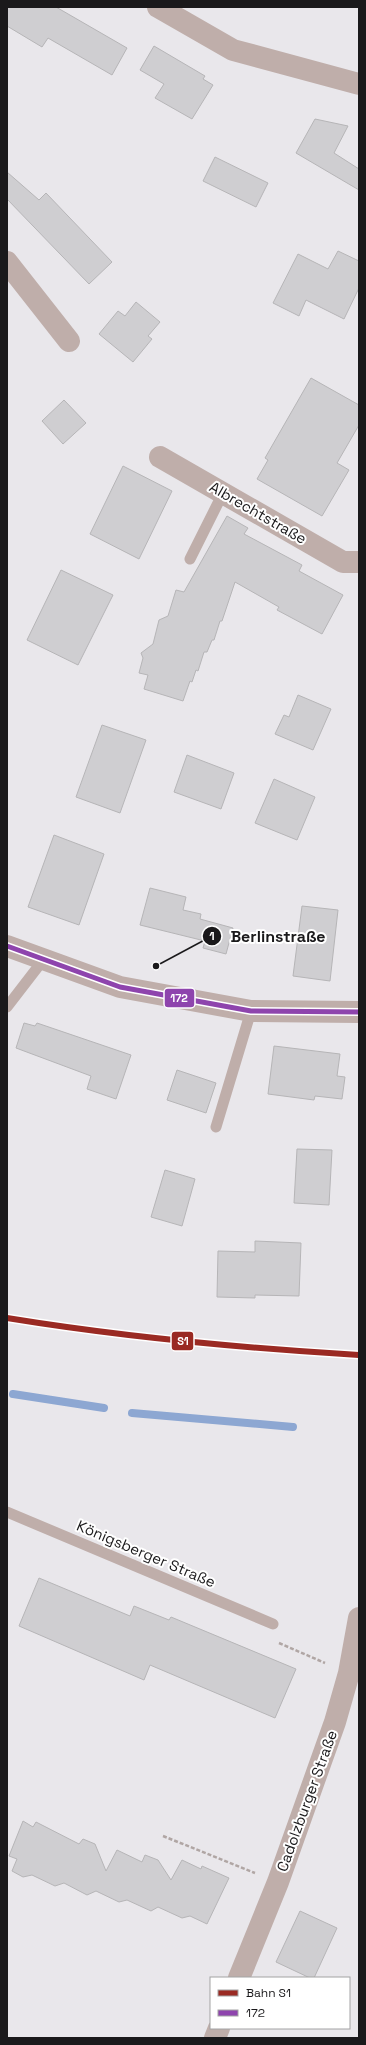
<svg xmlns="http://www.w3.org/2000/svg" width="366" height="2045" font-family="'Space Grotesk',sans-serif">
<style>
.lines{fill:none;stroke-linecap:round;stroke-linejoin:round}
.stream{stroke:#8da7d2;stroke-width:8}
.building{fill:#cfced1;stroke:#b6b5b7}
.path{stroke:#b0a6a4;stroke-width:2.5;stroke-dasharray:4 2;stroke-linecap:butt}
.lane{stroke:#bfaeaa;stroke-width:11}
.street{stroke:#bfaeaa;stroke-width:22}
.bus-1-casing{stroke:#fff;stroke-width:8}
.bus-1{stroke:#8e44ad;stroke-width:5}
.rail-1-casing{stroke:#fff;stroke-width:9}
.rail-1{stroke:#9a2a23;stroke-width:6}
.labels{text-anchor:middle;stroke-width:4;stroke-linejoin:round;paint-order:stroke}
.street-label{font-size:15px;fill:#1a191b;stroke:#fff}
.leader{fill:none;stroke:#1a191b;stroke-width:1.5}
.callout-dot{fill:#1a191b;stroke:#fff;stroke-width:1.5}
.mark-label{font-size:12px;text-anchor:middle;font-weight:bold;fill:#fff}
.callout-label{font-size:16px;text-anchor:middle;font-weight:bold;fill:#1a191b;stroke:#fff;stroke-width:4;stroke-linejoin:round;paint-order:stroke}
.line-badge{stroke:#fff;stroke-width:1.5}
.badge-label{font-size:11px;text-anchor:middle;font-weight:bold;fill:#fff}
</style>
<rect width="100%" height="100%" fill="#e9e7eb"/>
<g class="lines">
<!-- stream -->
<path class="stream" d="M13,1394l91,14
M132,1413l161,14"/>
</g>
<!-- building -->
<path class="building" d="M7,7h49l71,41 -15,27 -64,-37 -6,9 -35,-21z
M154,46l51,30 -2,3 10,6 -21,34 -37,-21 9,-14 -24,-14z
M315,119l33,7 -14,27 25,16v21l-63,-37z
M215,157l53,26 -12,24 -53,-26z
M7,172l32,28 7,-7 66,69 -23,22 -82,-85z
M338,251l21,10v27l-15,31 -38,-19 -7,16 -26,-13 25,-49 30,15z
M136,302l24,20 -12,14 4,3 -19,23 -34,-28 19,-23 7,5z
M311,378l48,27v20l-22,38 12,7 -27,46 -65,-37 11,-19 -3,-2z
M64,400l22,23 -23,21 -21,-23z
M123,466l49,25 -33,68 -49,-25z
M227,516l21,12 -4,6 58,31 -3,6 44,24 -21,39 -45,-24 2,-3 -44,-25 -13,39h-2l-6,19h-2l-5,12h-3l-6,19 -2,-1 -4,12 -2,-1 -7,20 -39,-12 4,-14 -9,-2 4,-15 -2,-5 12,-9 6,-24 9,-4 8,-26 8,2z
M61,570l52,25 -35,70 -51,-25z
M298,695l33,14 -18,41 -38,-16 9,-19 5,2z
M102,725l44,15 -26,73 -44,-16z
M187,755l47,18 -13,36 -47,-17z
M274,779l41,18 -18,43 -42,-17z
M54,835l50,19 -25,71 -51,-18z
M150,888l36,9 -3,13 18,4 -1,5 33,9 -7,26 -23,-6 2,-7 -65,-16z
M302,906l36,4 -8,71 -37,-5z
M24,1023l11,3 2,-3 94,32 -15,44 -29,-10 4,-13 -75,-28z
M274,1046l66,8 -3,22 8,1 -3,22 -27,-3 -1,4 -46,-6z
M177,1070l39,13 -10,30 -39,-13z
M297,1149l35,1 -3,55 -35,-2z
M165,1170l30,9 -13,47 -31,-9z
M255,1241l46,2 -2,53 -44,-1v3l-38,-1 1,-46 37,1z
M39,1578l91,38 4,-10 35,14 2,-3 125,52 -21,49 -125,-53 -6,15 -125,-54z
M23,1821l10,6 3,-5 43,22 4,-5 12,5 11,27 11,-21 25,12 3,-7 13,5 13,20 11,-20 19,9 1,-3 27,12 -22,46 -17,-8 -8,2 -24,-11 -7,4 -24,-11 -8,2 -23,-11 -9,4 -23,-12 -9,3 -23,-11 -9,2 -11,-6 5,-12 -8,-3z
M300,1911l37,17 -23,50h-4l-34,-16z"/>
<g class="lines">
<!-- path -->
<path class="path" d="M279,1643l46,20
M163,1836l92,37"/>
<!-- lane -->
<path class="lane" d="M190,559l33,-66
M7,1007l37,-48
M216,1127l35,-116
M7,1512l266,112"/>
<!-- street -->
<path class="street" d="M158,7l75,43 126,34
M7,262l62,79
M160,457l183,105h16
M7,946l113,41 131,24 108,1
M239,1978l39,-96 57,-160 14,-49 10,-55
M215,2038l4,-10"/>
<defs>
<path id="bus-1" d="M7,946l113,41 131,24 108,1"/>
</defs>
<!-- bus-1 casing -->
<use href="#bus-1" class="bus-1-casing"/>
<!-- bus-1 -->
<use href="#bus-1" class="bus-1"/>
<defs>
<path id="rail-1" d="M7,1318c117,19 234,30 352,37"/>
</defs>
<!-- rail-1 casing -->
<use href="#rail-1" class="rail-1-casing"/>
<!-- rail-1 -->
<use href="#rail-1" class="rail-1"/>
</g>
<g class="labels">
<!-- street labels -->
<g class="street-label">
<text transform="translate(258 513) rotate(30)" y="5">Albrechtstraße</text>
<text transform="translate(146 1554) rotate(23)" y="5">Königsberger Straße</text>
<text transform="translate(307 1801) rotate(-70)" y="5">Cadolzburger Straße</text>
</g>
</g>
<!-- callouts -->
<path class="leader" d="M156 966L212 936"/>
<g class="callout-dot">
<circle cx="156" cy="966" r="4"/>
<circle cx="212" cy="936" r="10"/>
</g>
<g class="mark-label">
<text x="212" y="940">1</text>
</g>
<g class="callout-label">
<text x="278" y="942">Berlinstraße</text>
</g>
<g class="line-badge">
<rect x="164" y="988" width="31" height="20" rx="4" fill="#8e44ad"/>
<rect x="171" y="1331" width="23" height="20" rx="4" fill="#9a2a23"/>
</g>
<g class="badge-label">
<text x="179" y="1002">172</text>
<text x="183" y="1345">S1</text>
</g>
<!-- border -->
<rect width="366" height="2045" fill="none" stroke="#1a191b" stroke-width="16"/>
<!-- legend -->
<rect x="210" y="1977" width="140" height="52" fill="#ffffff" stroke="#a3a3a4"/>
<rect x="218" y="1990" width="20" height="6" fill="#9a2a23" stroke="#a3a3a4"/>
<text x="246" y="1997" font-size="12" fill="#1a191b">Bahn S1</text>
<rect x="218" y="2010" width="20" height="6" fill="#8e44ad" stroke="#a3a3a4"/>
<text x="246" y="2017" font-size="12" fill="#1a191b">172</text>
</svg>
